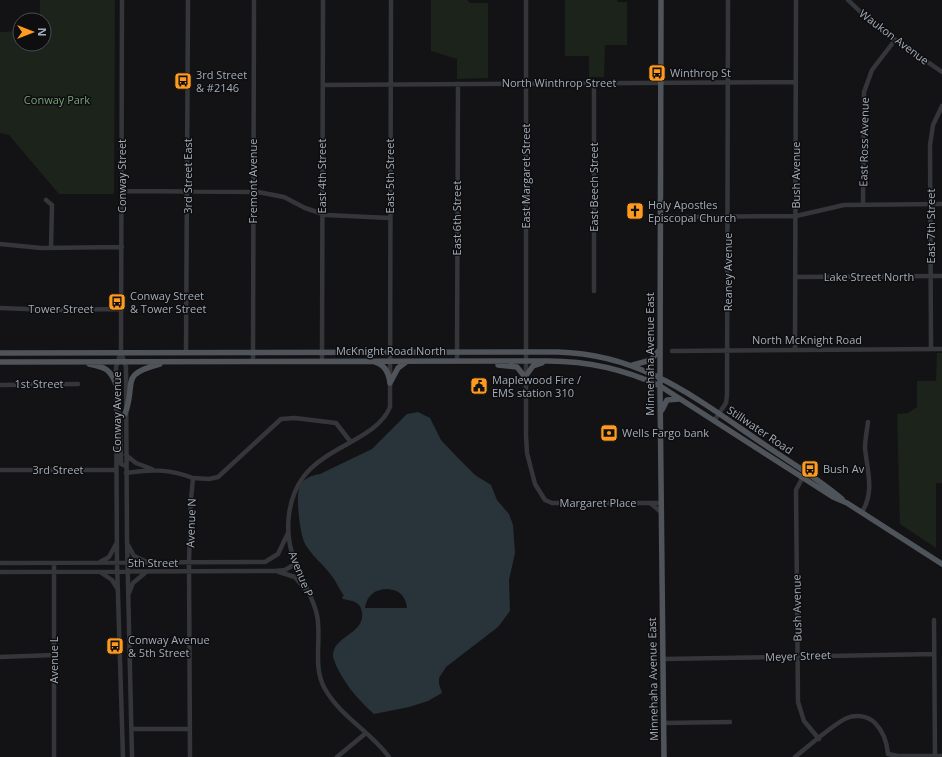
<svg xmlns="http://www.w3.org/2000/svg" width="942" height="757" font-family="'Open Sans',sans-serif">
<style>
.green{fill:#1b231b}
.water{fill:#28343a;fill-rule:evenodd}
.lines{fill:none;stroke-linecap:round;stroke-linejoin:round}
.minor{stroke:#34363a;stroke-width:4.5}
.major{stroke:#4f535a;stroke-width:5.5}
.labels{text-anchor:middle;stroke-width:3;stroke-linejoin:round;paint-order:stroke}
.street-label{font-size:11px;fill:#a3acb7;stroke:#0e0e10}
.poi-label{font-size:11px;fill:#a3acb7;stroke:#0e0e10;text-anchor:start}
.park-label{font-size:11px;fill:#7ba379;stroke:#0e0e10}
</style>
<rect width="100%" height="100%" fill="#131315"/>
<!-- green -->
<path class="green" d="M40,0h75l-1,194h-55l-50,-59 -9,-2v-101l20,-1v13h24v-24h-4z
M431,0h36l3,3h18v75l-31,1v-20l-26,-8z
M565,0h52l1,2h9v43h-22l-1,32h-15v-21h-24z
M937,353h5v130h-6v65l-36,-24 -3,-110 11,-1 9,-6v-26h19z"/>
<!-- water -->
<path class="water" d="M418,412l12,6 11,22 17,18 17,17 16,10 6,15 12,14 4,11 2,28 -6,27 1,31 -12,16 -52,40 -7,11v6l3,9 -14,8 -19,6 -35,7c-17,-15 -34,-35 -41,-57 -1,-22 32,-22 29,-45 -2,-11 -10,-11 -19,-13l-1,-2 2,-1c-5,-7 -8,-15 -13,-21 -8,-11 -19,-19 -26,-31 -5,-10 -10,-48 -5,-58 4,-8 12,-11 20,-12l52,-25 35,-35zM388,589c12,1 18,8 19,19h-42c2,-13 10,-19 23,-19z"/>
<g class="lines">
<!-- minor -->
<path class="minor" d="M122,0l-1,352 5,15 1,173 5,217
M526,0v436l1,17 8,31 10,16 7,3h109
M848,0l26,25 68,47
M323,85l473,-3
M122,191l136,1 26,5 21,11 21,7 64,3
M46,200l6,5 -1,43
M863,204l1,-112 8,-22 23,-30
M660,217l136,-1 48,-11 98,-1
M0,244l41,4 81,-1
M795,277l147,-1
M594,291v-208
M0,308l52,2 70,-1
M931,349l-1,-204 3,-20 9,-19
M795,350l1,-350
M672,351l270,-2
M121,352l-5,15v17l1,179 6,194
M186,353l2,-353
M253,361l1,-361
M322,361l1,-361
M457,361l1,-277
M0,385l78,-1
M116,412l3,1 1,4 1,47 5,2
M714,421l12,-18 1,-8 1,-395
M126,455l10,8 16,6
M0,470h116
M126,473c25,-4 43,-4 67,5
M805,473l-9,17 2,212 6,19 15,18
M650,503l11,9
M862,512c13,-21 5,-42 3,-64 0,-8 2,-18 3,-26
M128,545l6,11 13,6
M100,562l9,-5 7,-13
M0,563l265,-1 13,-8 10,-21
M54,563v194
M0,572l275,-1 10,-1 10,-6
M100,572l12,8 5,8
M279,572l16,5 10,12
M129,593l4,-10 12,-10
M934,620l1,137
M0,657l54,-2
M663,659l271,-5
M663,723l67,-1
M132,729h58
M888,754l10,2h44
M190,757l-1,-194 2,-64 2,-21 16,1 9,-2 63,-58 14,-1 41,5 14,18
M337,757l29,-24
M389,757c-18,-25 -48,-40 -64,-68 -13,-23 -3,-49 -8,-74 -4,-19 -16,-35 -22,-53 -11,-27 -9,-62 9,-86 23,-30 73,-37 86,-69l1,-407
M795,757c13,-10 38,-33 52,-39 9,-4 21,-2 28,5 9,9 12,19 13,31"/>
<!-- major -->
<path class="major" d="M661,0l-1,386 4,371
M0,353l558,-1c85,2 140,48 207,93 26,18 54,34 77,54
M0,362l548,-1c40,0 76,8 112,25l173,111 14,6 95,61
M375,362c11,3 14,12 15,21
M89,364c16,3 21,5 27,20
M498,365l19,2 8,10 8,-11 9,-3
M633,365l18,-5 9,-11
M390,383l8,-15 8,-6
M662,410l5,-10 12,-1
M125,414c12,-32 -7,-39 35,-50"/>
</g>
<!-- icons -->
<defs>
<symbol id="bus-square" viewBox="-11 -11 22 22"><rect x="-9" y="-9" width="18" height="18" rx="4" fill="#ff9a21" stroke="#0e0e10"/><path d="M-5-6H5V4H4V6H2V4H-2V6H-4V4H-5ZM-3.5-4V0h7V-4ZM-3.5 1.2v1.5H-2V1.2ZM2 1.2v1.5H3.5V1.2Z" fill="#111"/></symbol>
<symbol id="church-square" viewBox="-11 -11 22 22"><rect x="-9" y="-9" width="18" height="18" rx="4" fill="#ff9a21" stroke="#0e0e10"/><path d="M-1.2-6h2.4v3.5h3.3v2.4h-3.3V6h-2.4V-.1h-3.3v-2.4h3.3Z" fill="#111"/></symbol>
<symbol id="civic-square" viewBox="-11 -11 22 22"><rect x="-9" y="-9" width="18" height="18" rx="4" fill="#ff9a21" stroke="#0e0e10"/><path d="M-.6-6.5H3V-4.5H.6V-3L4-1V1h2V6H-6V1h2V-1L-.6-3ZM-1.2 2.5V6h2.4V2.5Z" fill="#111"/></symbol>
<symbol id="bank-square" viewBox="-11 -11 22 22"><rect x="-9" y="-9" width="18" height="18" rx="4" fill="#ff9a21" stroke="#0e0e10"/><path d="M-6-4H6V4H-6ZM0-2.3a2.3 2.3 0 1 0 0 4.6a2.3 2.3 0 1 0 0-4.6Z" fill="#111"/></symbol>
</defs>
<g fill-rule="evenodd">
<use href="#bus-square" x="647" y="63" width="20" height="20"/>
<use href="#bus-square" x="173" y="71" width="20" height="20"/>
<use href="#church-square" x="625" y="201" width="20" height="20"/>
<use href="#bus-square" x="107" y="292" width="20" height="20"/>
<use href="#civic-square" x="469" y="376" width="20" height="20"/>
<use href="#bank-square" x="599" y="423" width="20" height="20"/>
<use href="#bus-square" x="800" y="459" width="20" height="20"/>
<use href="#bus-square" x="105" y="636" width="20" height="20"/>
</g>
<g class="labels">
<!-- street labels -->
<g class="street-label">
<text transform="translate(894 37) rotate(37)" y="4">Waukon Avenue</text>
<text x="559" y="87">North Winthrop Street</text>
<text transform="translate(864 142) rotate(-89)" y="4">East Ross Avenue</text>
<text transform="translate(796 175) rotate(-90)" y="4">Bush Avenue</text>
<text transform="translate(122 176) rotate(-90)" y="4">Conway Street</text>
<text transform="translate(188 176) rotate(-90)" y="4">3rd Street East</text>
<text transform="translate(322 176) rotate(-90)" y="4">East 4th Street</text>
<text transform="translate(390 176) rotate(-90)" y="4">East 5th Street</text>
<text transform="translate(526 176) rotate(-90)" y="4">East Margaret Street</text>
<text transform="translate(253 181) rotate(-90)" y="4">Fremont Avenue</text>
<text transform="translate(594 187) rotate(-90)" y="4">East Beech Street</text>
<text transform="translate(457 218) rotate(-90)" y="4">East 6th Street</text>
<text transform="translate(931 226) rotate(-90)" y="4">East 7th Street</text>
<text transform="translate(728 272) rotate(-90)" y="4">Reaney Avenue</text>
<text x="869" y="281">Lake Street North</text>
<text x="61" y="313">Tower Street</text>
<text x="807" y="344">North McKnight Road</text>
<text x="391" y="355">McKnight Road North</text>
<text transform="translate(650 354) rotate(-90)" y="4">Minnehaha Avenue East</text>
<text x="39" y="388">1st Street</text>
<text transform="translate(117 412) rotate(-90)" y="4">Conway Avenue</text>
<text transform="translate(760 430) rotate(34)" y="4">Stillwater Road</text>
<text x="58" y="474">3rd Street</text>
<text x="598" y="507">Margaret Place</text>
<text transform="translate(191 523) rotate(-88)" y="4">Avenue N</text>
<text x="153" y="567">5th Street</text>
<text transform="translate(301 574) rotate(68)" y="4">Avenue P</text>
<text transform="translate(797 608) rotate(-91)" y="4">Bush Avenue</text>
<text transform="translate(798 656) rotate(-2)" y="4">Meyer Street</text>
<text transform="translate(54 660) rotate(-90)" y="4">Avenue L</text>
<text transform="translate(653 679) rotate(-91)" y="4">Minnehaha Avenue East</text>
</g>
<!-- poi labels -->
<g class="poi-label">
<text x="670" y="77">Winthrop St</text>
<text x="196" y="79">3rd Street<tspan x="196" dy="13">&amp; #2146</tspan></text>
<text x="648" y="209">Holy Apostles<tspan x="648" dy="13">Episcopal Church</tspan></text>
<text x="130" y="300">Conway Street<tspan x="130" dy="13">&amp; Tower Street</tspan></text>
<text x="492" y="384">Maplewood Fire /<tspan x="492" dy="13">EMS station 310</tspan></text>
<text x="622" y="437">Wells Fargo bank</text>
<text x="823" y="473">Bush Av</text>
<text x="128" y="644">Conway Avenue<tspan x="128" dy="13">&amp; 5th Street</tspan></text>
</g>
<!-- park labels -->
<g class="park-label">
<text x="57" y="104">Conway Park</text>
</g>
</g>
<!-- north arrow -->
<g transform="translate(32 32) rotate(90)"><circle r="19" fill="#0e0e10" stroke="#4a4d53"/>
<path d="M0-3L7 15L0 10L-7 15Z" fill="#ff9a21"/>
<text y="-6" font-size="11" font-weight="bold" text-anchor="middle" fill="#a3acb7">N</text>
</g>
</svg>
